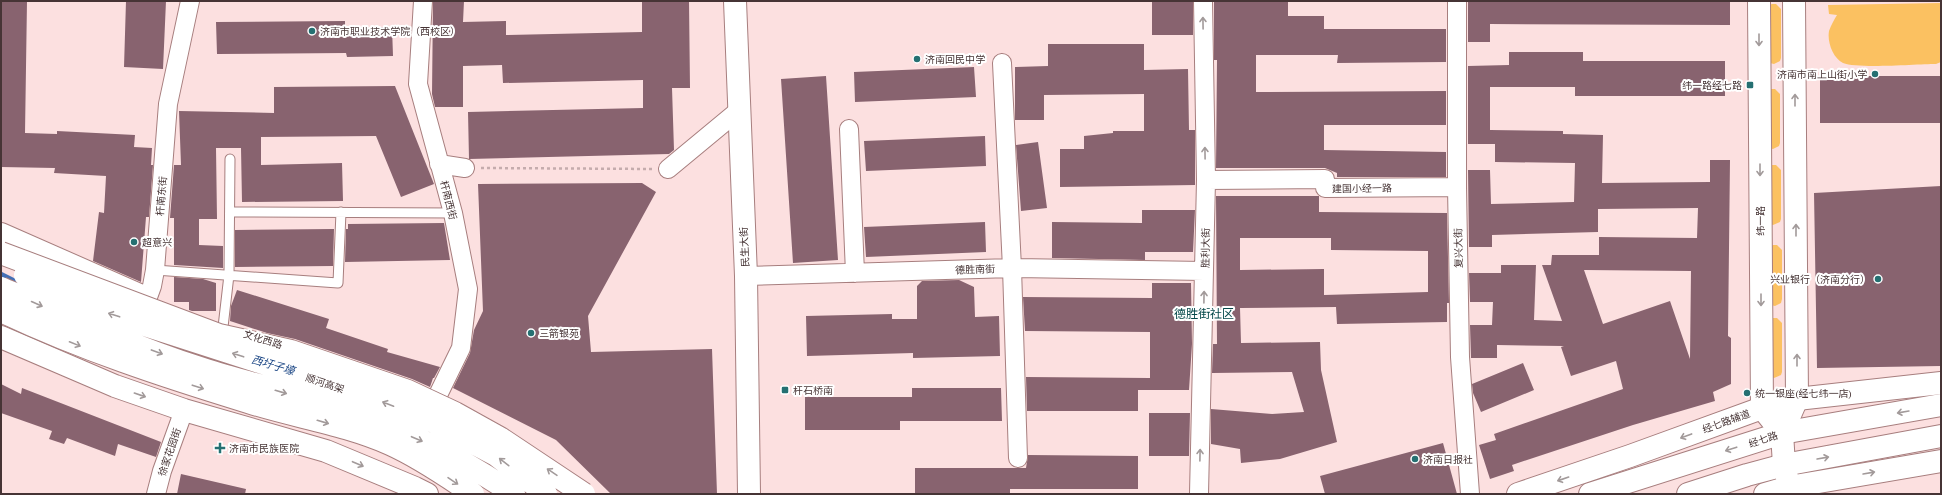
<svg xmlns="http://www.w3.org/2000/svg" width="1942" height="495" font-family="'Crimson Pro','Noto Sans SC',serif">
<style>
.green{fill:#fbc161}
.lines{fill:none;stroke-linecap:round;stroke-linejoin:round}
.stream{stroke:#446fb5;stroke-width:4.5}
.building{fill:#88636f;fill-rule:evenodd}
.service-casing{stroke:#a77e7e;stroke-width:11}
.minor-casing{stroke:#a77e7e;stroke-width:20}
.tertiary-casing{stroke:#a77e7e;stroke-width:24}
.secondary-casing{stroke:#a77e7e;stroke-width:24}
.primary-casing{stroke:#a77e7e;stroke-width:24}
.path{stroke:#c5acad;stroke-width:2.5;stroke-dasharray:3 3;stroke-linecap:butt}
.service{stroke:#fff;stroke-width:9}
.minor{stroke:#fff;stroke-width:18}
.tertiary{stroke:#fff;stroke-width:22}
.secondary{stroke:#fff;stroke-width:22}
.primary{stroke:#fff;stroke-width:22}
.trunk-bridge-casing{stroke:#a77e7e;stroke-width:24;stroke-linecap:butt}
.trunk-bridge{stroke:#fff;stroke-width:22}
.oneway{stroke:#a29a9a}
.poi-dot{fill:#257072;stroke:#fff;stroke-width:1.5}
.labels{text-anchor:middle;stroke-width:4;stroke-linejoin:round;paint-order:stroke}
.poi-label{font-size:10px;fill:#463435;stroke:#fff;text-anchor:start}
.street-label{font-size:10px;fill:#463435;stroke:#fff}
.water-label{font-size:11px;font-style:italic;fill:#164282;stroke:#fff}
.quarter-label{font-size:12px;fill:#05484a;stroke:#fff}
</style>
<rect width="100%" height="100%" fill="#fce0e0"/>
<!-- green -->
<path class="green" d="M1941,3v59l-5,2c-19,0 -78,5 -93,-1 -10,-5 -16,-21 -14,-32 2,-6 5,-11 8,-16l-8,-1 -1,-9z
M1772,4h4l5,5v49l-1,3 -6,3 -4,-1 -1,-58z
M1771,89h4l5,5v49l-1,3 -6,3 -4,-1 -1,-58z
M1772,165h4l5,5v49l-1,3 -7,3 -3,-1 -1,-57z
M1773,245h4l5,5v49l-1,4 -6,3 -4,-1 -1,-58z
M1773,318h4l5,5v49l-1,3 -7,3 -3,-1 -1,-58z"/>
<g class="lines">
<!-- stream -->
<path class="stream" d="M1,274l20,10
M152,338l29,10"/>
</g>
<!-- building -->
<path class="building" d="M1,1h26l-2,132 32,1v-3l78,4 -1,12 18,1 -1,17h2l-4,52h-3l-5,65 -48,-21 6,-49 5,1 2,-37 -52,-3 1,-5 -54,-1z
M126,1h40l-3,68 -39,-2z
M433,1h31l-1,21 43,-1v14l136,-3v-31h47l1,87h-18l2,62 -5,4 -200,5 -1,-47 175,-4v-28l-140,3 -1,-18 -39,1v41h-28l-3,-13z
M1152,1h41v34h-41z
M1214,1h74v15h36v13h122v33l-109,1 1,-8h-82v37l190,-1v34h-122v25l122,2v25h-109v-4l-12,-5h-109l1,-108h-3z
M1468,1h262v24l-240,-1v18h-22z
M345,21v6h47l1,29 -46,1 -1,-4 -129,1 -1,-32z
M1048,44h96v26l44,-1 1,61h6v55l-135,2v-38h24v-13l29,-3v-2h31v-37l-100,1v25h-29v-53l33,-1z
M1509,52h74v9h142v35h-150v-9h-85v43l73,1v3l40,1 -1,48 108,-1v-22h20l-2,176 3,2v46l-18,8 2,9 -82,24 -121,40 2,6 -24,8 -11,-34 17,-5 -2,-6 129,-45 -7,-28 -45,15 -10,-29 3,-1 -67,-1v13h-26l-1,-33h22l1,-23h-23l-1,-29h32v-8h35l-2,55 28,1 -20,-56h9l1,-10h47v-18l98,1 1,-30 -100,1v23l-106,3v12h-23l-1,-77h22l1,34 83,-2 1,-39 -80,-1v-18h-27v-78l41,-1zM1584,270l107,1 -1,88 -20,-58 -67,23z
M974,67l2,30 -121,5 -1,-30z
M826,76l12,184 -45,3 -12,-184z
M1820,76h121v47h-121z
M395,86l39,98 -33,13 -25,-61 -115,1v28l81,-2 1,38 -101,1 -1,-54h-25l1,71h-18v26l24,1v22l-49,-3v-47h-4l4,-53h7l-2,-54 95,2v-26z
M985,136l1,30 -120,5 -2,-30z
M1038,142l9,66 -26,3 -5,-66z
M642,183l14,9 -68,124 3,36 121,-3 5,145h-106l-55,-54 -103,-52 17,-35 4,-23 9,-19 -5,-127z
M1941,186v180l-124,2 -3,-175z
M1216,196h103v16l128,1 2,90h-2v19l-110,2 -1,-17 -96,1 1,35 79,-1 1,28 16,72 -57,17 -39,4 -1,-14 -29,-5v-35l61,5 32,-2 -12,-40 -80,1 1,-29h4zM1240,238h91v12l97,1v41l-104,3v-26l-84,1z
M1142,210h53l-2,42h-48v8l-93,-2v-36l90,1z
M985,222l1,30 -120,5 -2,-30z
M444,223l6,37 -105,2 1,-33h2v-5z
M334,229l-1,37 -98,1v-37z
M174,277l29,2 13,4v28h-24l-3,-1v-8h-15z
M959,280l15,7 1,30 24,-1 1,40 -87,2v-5l-106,3 -1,-40 86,-2v5h25v-33l5,-5z
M1152,283h39l1,61 -3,46h-51v21h-111l-1,-34 124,1v-46l-125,-1 -2,-34 129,1z
M237,290l92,29 -3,9 62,21 -1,3 53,15 -6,11h-1l-3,9 -18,-8 -117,-40 -28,-6 -37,-12 1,-15z
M1523,363l11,27 -53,22 -8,-19 -1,-9z
M1,384l20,10 1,-6 139,54 -5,15 -38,-13 -3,12 -48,-18 -3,6 -15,-5 3,-8 -51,-18z
M912,388h89l1,33h-102v9h-95v-33h107z
M1149,413h41l-1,43h-40z
M1443,443l14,51h-132l-5,-18z
M1028,455l110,1v33h-128v5h-95v-26h111z
M181,474l65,15 -1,5h-68z"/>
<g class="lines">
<defs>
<path id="service" d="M230,212l223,1
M155,270l183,13 3,-71
M223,327l6,-52 1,-116"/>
<path id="minor" d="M423,1l-5,83 35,129 15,76 -7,59 -23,47
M1457,1v186l3,170 10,137
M1002,63l10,205 6,190
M849,129l6,144
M439,164l26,4
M668,169l70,-58
M1206,180l119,-1v9l132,-1
M746,276l266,-8 192,3
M143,311l9,-25 3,-16 13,-166 22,-103
M156,494l6,-23 22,-61
M1199,494l7,-314 -3,-179"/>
<path id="tertiary" d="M1518,494l112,-38 132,-48 35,-9 144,-16
M1765,494l24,-7 152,-26"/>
<path id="secondary" d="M735,1l11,275 3,218
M1759,1l3,407 20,25
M1791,494l-7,-29 -2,-32 15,-34 -3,-398"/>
<path id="primary" d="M1,234l143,63
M1,337l114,49 69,24 142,41 89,37 12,6
M1590,494l192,-61 159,-28
M1688,494l59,-19 37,-10 157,-29"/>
</defs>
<!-- service casing -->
<use href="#service" class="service-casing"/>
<!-- minor casing -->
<use href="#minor" class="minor-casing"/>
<!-- tertiary casing -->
<use href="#tertiary" class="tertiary-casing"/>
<!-- secondary casing -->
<use href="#secondary" class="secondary-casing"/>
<!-- primary casing -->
<use href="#primary" class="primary-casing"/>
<!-- path -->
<path class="path" d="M481,168l173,1"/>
<!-- service -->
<use href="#service" class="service"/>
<!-- minor -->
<use href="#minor" class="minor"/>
<!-- tertiary -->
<use href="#tertiary" class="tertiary"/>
<!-- secondary -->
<use href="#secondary" class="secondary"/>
<!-- primary -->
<use href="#primary" class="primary"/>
<defs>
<path id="trunk-bridge" d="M1,253l218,82 72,16 117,40 47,22 45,25 84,56
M25,275l67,33 273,88 69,26 62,33 50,39
M1,288c66,29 133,59 202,81 50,16 103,27 153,44 56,20 109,48 158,81
M1,311c80,38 162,65 247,91 47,15 97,22 142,42 29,13 57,32 83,50"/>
</defs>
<!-- trunk-bridge casing -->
<use href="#trunk-bridge" class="trunk-bridge-casing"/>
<!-- trunk-bridge -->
<use href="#trunk-bridge" class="trunk-bridge"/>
</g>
<!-- one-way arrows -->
<defs><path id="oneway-shaft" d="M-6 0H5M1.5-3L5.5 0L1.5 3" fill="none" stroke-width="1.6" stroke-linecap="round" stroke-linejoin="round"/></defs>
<g class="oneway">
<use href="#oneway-shaft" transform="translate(1203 23) rotate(-91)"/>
<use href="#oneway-shaft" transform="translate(1759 40) rotate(90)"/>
<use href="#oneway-shaft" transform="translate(1795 100) rotate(-90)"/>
<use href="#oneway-shaft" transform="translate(1205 153) rotate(-91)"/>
<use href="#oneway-shaft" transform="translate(1760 170) rotate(90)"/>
<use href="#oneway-shaft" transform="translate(1796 230) rotate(-90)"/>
<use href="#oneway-shaft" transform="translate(1204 297) rotate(-89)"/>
<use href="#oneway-shaft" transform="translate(1761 300) rotate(90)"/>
<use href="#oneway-shaft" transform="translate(37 304) rotate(24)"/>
<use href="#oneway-shaft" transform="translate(114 315) rotate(-162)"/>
<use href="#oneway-shaft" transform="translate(75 344) rotate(22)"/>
<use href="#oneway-shaft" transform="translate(157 352) rotate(20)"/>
<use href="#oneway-shaft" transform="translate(238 355) rotate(-162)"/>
<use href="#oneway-shaft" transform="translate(1797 360) rotate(-90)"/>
<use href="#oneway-shaft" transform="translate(198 387) rotate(18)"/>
<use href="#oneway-shaft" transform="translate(281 392) rotate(16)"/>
<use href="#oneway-shaft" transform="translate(140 395) rotate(19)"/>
<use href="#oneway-shaft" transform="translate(388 404) rotate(-159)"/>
<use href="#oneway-shaft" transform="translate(1903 412) rotate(170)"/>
<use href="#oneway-shaft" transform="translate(323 422) rotate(16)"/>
<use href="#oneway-shaft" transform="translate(1686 436) rotate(160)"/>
<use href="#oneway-shaft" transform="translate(417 439) rotate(23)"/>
<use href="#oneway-shaft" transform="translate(1731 449) rotate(162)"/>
<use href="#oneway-shaft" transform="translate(1200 455) rotate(-89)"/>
<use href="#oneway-shaft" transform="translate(1823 458) rotate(-10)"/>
<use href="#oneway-shaft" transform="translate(504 462) rotate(-142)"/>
<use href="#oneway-shaft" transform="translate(358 464) rotate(23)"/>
<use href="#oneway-shaft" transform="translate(552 472) rotate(-146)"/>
<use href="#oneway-shaft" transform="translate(1869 473) rotate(-10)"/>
<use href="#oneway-shaft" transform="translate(1563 479) rotate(161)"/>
<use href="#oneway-shaft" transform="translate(453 481) rotate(34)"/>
</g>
<!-- markers -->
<g class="poi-dot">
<circle cx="312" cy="31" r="4"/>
<circle cx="917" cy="59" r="4"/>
<circle cx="1875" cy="74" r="4"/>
<rect x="1746" y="81" width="8" height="8" rx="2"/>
<circle cx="134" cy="242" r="4"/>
<circle cx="1878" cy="279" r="4"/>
<circle cx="531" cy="333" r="4"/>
<rect x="781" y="386" width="8" height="8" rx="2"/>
<circle cx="1747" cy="393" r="4"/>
<path d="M218 442h4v4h4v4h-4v4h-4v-4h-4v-4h4z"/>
<circle cx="1415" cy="459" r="4"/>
</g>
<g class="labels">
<!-- poi labels -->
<g class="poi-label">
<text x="320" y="35">济南市职业技术学院（西校区）</text>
<text x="925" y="63">济南回民中学</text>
<text x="1867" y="78" text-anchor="end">济南市南上山街小学</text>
<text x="1742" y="89" text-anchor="end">纬一路经七路</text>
<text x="142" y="246">超意兴</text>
<text x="1870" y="283" text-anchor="end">兴业银行（济南分行）</text>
<text x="539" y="337">三箭银苑</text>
<text x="793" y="394">杆石桥南</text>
<text x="1755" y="397">统一银座(经七纬一店)</text>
<text x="229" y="452">济南市民族医院</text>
<text x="1423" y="463">济南日报社</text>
</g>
<!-- street labels -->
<g class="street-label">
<text transform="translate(1362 188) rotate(-1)" y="4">建国小经一路</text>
<text transform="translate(161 196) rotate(-85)" y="4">杆南东街</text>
<text transform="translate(449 200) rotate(76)" y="4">杆南西街</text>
<text transform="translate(1760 221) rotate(-90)" y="4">纬一路</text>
<text transform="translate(744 247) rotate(-93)" y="4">民生大街</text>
<text transform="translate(1205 248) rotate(-89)" y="4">胜利大街</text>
<text transform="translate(1458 248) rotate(-91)" y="4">复兴大街</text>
<text transform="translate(975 269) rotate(-2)" y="4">德胜南街</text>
<text transform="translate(263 339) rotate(17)" y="4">文化西路</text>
<text transform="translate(325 383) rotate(18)" y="4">顺河高架</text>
<text transform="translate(1726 421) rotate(-20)" y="4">经七路辅道</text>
<text transform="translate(1763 439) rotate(-18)" y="4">经七路</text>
<text transform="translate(169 452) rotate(-71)" y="4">徐家花园街</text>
</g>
<!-- water labels -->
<g class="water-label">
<text transform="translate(273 365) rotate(16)" y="4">西圩子壕</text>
</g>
<!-- quarter labels -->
<g class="quarter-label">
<text x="1204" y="318">德胜街社区</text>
</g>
</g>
<!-- border -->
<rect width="1942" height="495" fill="none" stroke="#463435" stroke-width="4"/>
</svg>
